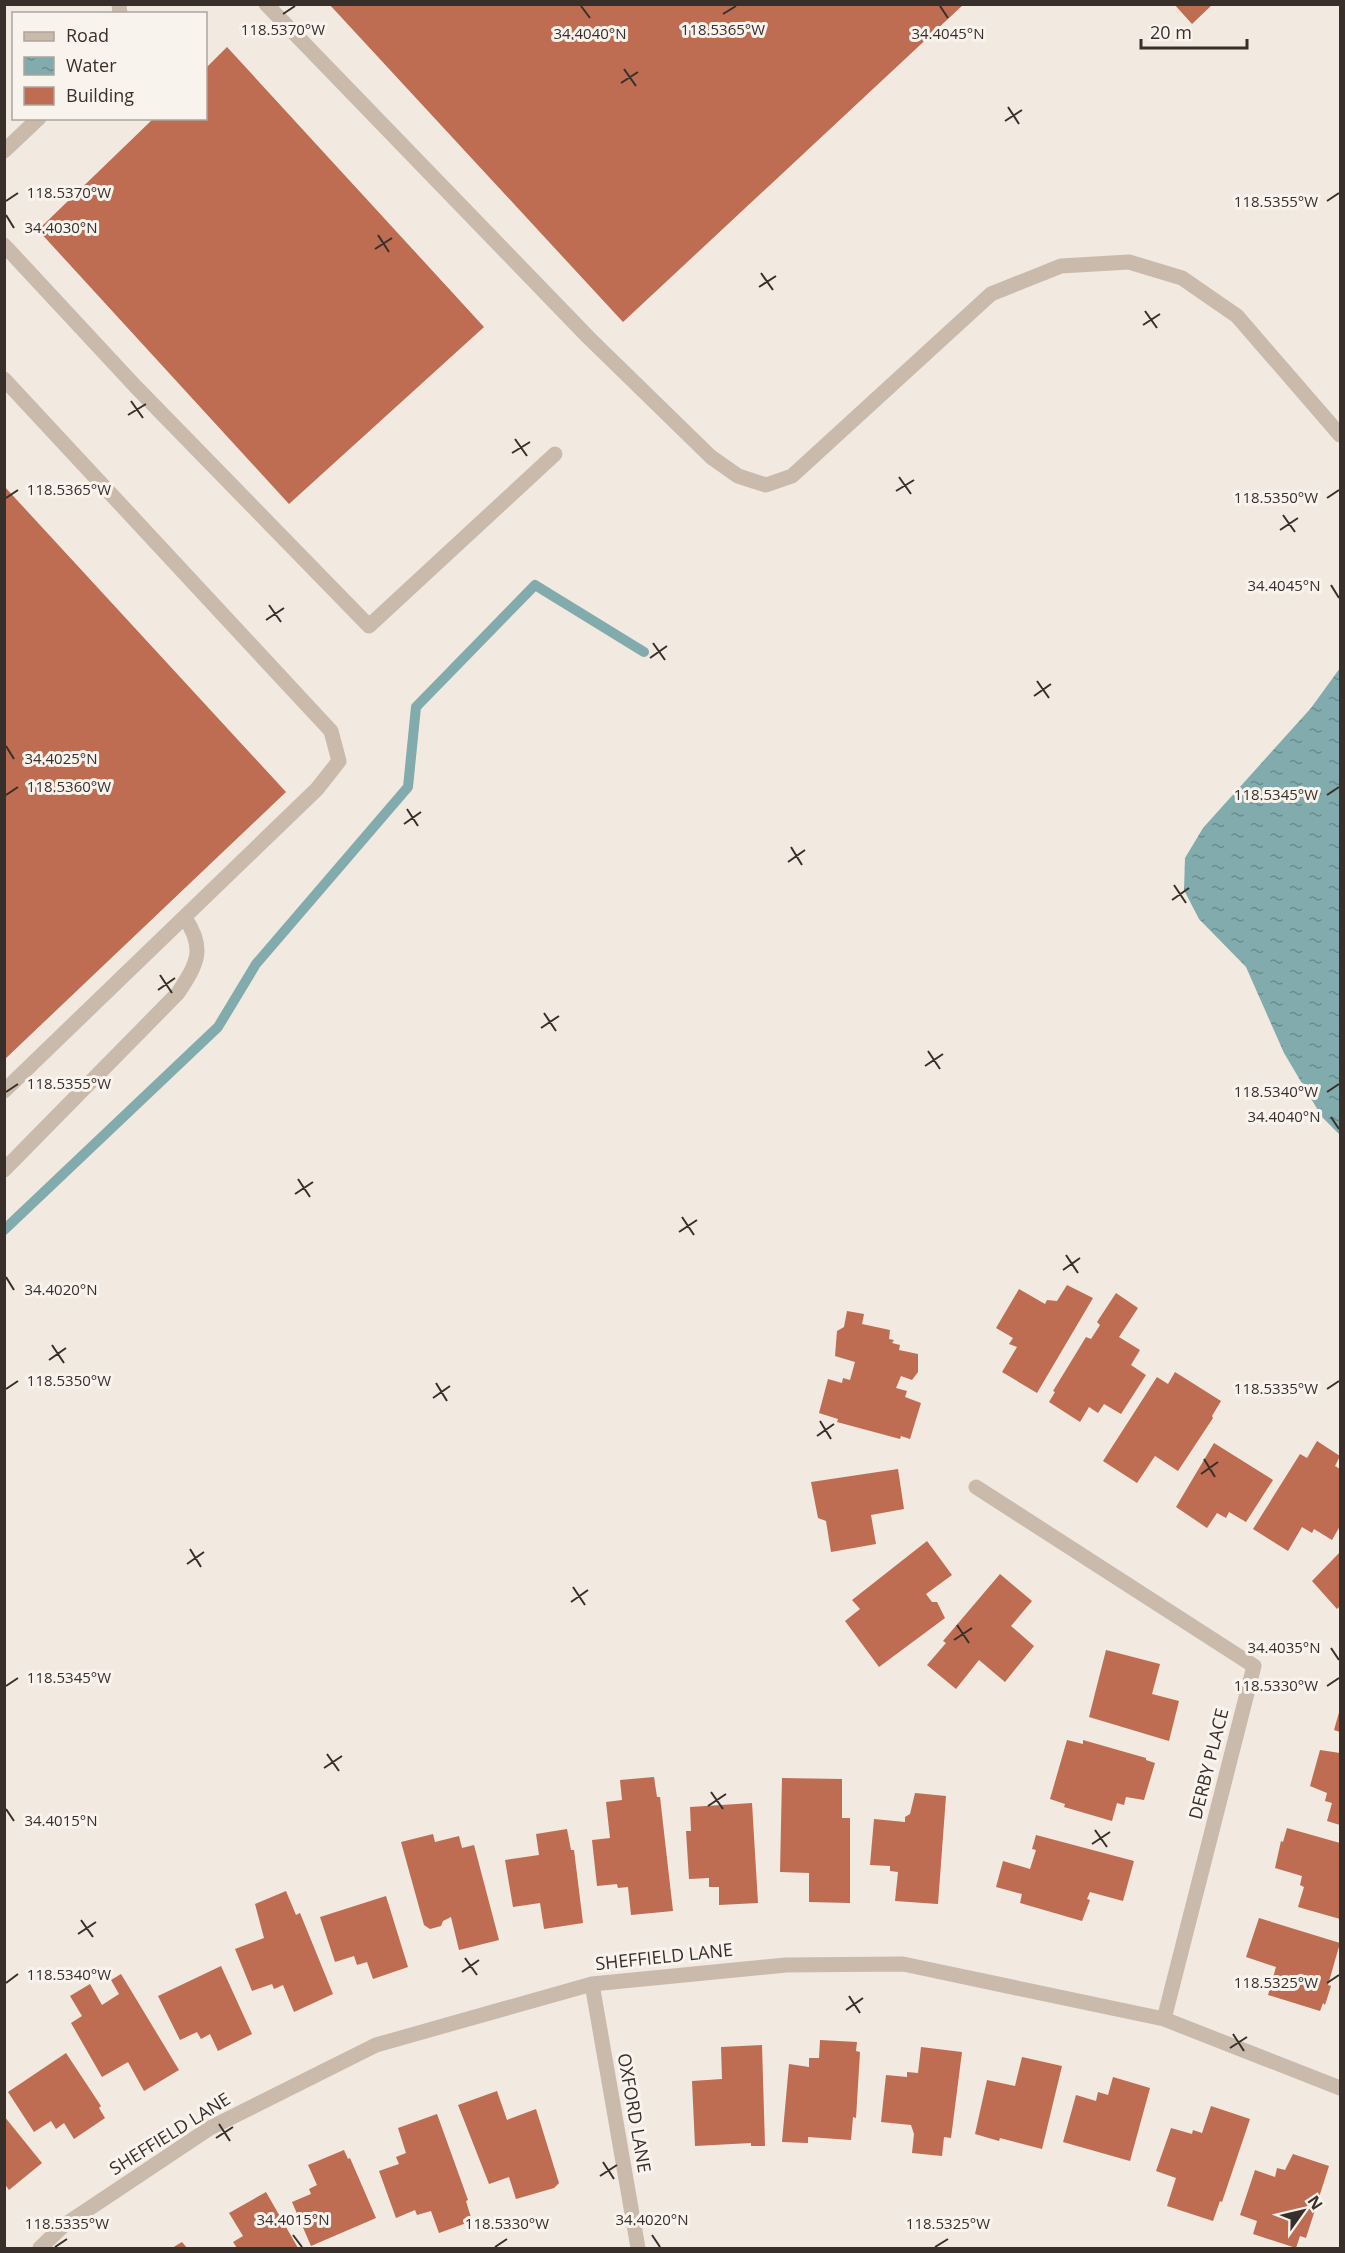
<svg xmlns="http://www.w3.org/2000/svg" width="1345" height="2253" font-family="'Open Sans',sans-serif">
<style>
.water{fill:url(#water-ripples)}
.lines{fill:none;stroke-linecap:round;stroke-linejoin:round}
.stream{stroke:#81abad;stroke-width:10}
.building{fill:#be6c52}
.lane{stroke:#c9baac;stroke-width:15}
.street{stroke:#c9baac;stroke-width:15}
.ticks{fill:none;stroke:#382f2b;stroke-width:2}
.labels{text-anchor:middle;stroke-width:6;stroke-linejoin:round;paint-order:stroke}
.street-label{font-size:18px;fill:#382f2b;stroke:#f9f3ed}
.ticks-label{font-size:15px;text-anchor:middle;fill:#382f2b;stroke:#f9f3ed;stroke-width:6;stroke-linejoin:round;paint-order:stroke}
</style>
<defs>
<pattern id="water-ripples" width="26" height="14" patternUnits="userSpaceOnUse" patternTransform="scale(1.5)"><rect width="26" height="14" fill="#81abad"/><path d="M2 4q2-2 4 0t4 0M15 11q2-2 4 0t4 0" fill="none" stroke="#6b8c8d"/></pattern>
</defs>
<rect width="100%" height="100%" fill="#f2e9e0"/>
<!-- water -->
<path class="water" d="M1340,668v467l-18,-18 -38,-64 -38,-86 -47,-48 -15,-29 1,-32 18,-30 108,-120z"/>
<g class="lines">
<!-- stream -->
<path class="stream" d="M4,1230l214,-203 38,-63 152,-177 8,-80 119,-122 109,67"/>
</g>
<!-- building -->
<path class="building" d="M329,4h635l-341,318z
M1174,4h39l-21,20z
M227,47l257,280 -195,177 -251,-274 116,-112h52v-50z
M4,486l282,306 -282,268z
M1067,1285l26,13 -56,95 -35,-21 15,-25 -8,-3 4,-6 -17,-10 23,-39 26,15 2,-4 10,1z
M1116,1293l22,15 -19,29 21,13 -9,15 15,10 -25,39 -17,-10 -6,9 -9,-6 -9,15 -31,-20 6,-10 -2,-1 33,-54 5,2 9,-14 -3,-3z
M847,1311l17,3 -2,10 28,6 -1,9 5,1 -2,3 8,2 -1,5 19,4v18l-6,8 -11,-4 -5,12 11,3 -2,6 16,6 -11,36 -9,-3 -1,3 -63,-17 1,-3 -19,-6 9,-34 14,4 1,-5 7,2 5,-18 -20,-6 2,-25 7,-4z
M1175,1372l46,29 -9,15 1,2 -35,53 -23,-15 -18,27 -34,-22 54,-84 11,7z
M1317,1441l23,15 -5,10 5,3v57l-8,14 -18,-11 -2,4 -10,-6 -14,24 -35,-22 47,-75 7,4z
M1214,1443l59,37 -27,42 -17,-10 -3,6 -9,-5 -10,15 -31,-21z
M898,1469l6,40 -33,6 5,29 -45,8 -5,-31 -8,-3 -7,-36z
M927,1541l25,34 -26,19 6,8h5l8,16 -66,49 -34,-46 15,-12 -8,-9z
M1340,1552v54l-3,3 -25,-28z
M1000,1574l32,27 -21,25 23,20 -29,36 -26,-22 -23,29 -29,-24 19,-22 -3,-2z
M1106,1650l54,14 -8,30 27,7 -10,40 -80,-24z
M1340,1709v23l-6,-2z
M1067,1740l16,4v-4l63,18v2l9,3 -11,37 -18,-3 -2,8 -7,-2 -5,18 -48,-14 1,-3 -15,-5z
M1320,1750l20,3v72l-13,-4 5,-18 -7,-2 2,-8 -17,-7z
M654,1777l3,20h3l13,114 -42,4 -3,-28 -10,1 -1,-4 -20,2 -5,-46 18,-2 -4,-36 16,-2 -2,-20z
M782,1778l60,1v39h8v85l-41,-1v-29l-29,-1z
M915,1793l31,3 -8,108 -43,-3 3,-29 -8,-1v-5l-20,-1 4,-46 31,3v-5l5,-3z
M752,1803l6,100 -39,2v-18h-10v-9l-20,1 -3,-48h5l-1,-24z
M1287,1828l53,15v76l-42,-12 6,-20 -4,-2 2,-9 -27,-8 6,-27 2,1z
M567,1829l4,21h3l9,73 -39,6 -4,-26 -27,4 -8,-47 34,-5 -3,-21z
M433,1834l2,8 24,-6 3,12 12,-3 25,95 -40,10 -8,-33 -8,4 -2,5 -11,3 -6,-4 -23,-83z
M1036,1835l98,26 -11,40 -33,-9 -3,7 3,1 -8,21 -62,-18 2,-9 -26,-7 7,-26 27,8 6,-19 -4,-1z
M286,1891l10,24 4,-2 33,81 -39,18 -11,-27 -9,4 -2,-5 -20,7 -17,-42 29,-11 -9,-34z
M386,1896l22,71 -35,12 -6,-17 -10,3 -3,-9 -19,6 -15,-45z
M1259,1918l81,25 -12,42 3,1 -6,19 -2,-2 -3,8 -52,-16 8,-28 -30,-10z
M221,1966l31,68 -34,17 -8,-17 -9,5 -4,-7 -17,8 -22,-44z
M121,1974l58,96 -35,21 -16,-29 -26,15 -31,-54 11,-7 -12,-20 20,-12 12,21 17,-11 -8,-14z
M820,2040l37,2 -1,9 4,1 -4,66 -3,-1 -2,23 -43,-3v6l-26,-1 7,-78 20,3v-9h10z
M762,2045l3,101h-14v-3l-56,3 -3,-65 30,-2 -1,-32z
M921,2047l41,5 -11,86 -7,-1 -2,19 -30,-3 2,-19 -3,-9 -30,-3 5,-47 21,2v-5l11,1z
M66,2053l35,53 -2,2 6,10 -31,21 -10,-16 -8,6 -5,-8 -17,11 -26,-40z
M1022,2057l40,9 -20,83 -42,-11 -1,3 -24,-7 12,-54 28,6z
M1113,2077l37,11 -20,73 -67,-19 13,-47 20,6 2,-9 10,3z
M497,2091l10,29 29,-11 23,74 -5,5 -38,11 -7,-22 -20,7 -31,-79z
M1211,2106l39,13 -28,83 -2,-1 -7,20 -46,-15 9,-28 -20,-7 15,-43 21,6 1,-4 9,3z
M437,2114l31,86 -2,1 6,20 -33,12 -8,-22 -14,4 -2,-5 -19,8 -17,-47 20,-7 -3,-7 10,-4 -8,-25z
M4,2116l38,47 -33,27 -5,-7z
M344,2150l4,9 2,-1 26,60 -65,28 -19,-44 19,-8 -2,-5 8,-4 -9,-20z
M1293,2154l36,12 -23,72 -6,-2 -4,12 -43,-14 4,-13 -17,-6 15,-45 20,7 2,-9 8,2z
M266,2192l32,56h-61l-4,-6 10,-6 -14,-23z
M182,2242l5,6h-15z"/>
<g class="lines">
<!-- lane -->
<path class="lane" d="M119,4l1,10
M266,4l323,334 122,119 27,19 28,9 26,-9 199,-182 70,-28 68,-4 53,16 55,38 103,119
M4,151l35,-33
M4,245l132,142 233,239 186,-172
M4,379l327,352 8,30 -22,28 -313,302
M4,1170l174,-177c19,-29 28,-44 7,-75"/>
<!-- street -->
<path class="street" d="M976,1487l278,179 -90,353
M592,1984l46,264
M40,2248l23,-22 147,-98 166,-83 216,-61 194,-19 117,-1 261,55 176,69"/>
</g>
<!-- ticks -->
<path class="ticks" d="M581,6l9,12M940,6l8,12M283,14l12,-8M723,14l13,-8M624,69l12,17M621,83l17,-11M1008,107l11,17M1005,121l17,-11M6,201l12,-8M1327,201l12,-8M6,215l8,13M378,235l11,17M375,249l17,-11M761,273l12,17M759,287l17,-11M1145,311l12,17M1143,325l17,-11M131,401l12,17M128,415l18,-11M515,439l12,17M512,453l18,-11M899,477l12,17M896,491l18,-11M6,498l12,-8M1327,498l12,-8M1283,515l12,17M1280,530l18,-12M1331,585l8,13M269,605l12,17M266,620l18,-12M653,643l12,17M650,658l17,-12M1037,681l12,17M1034,696l17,-12M6,746l8,13M6,795l12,-8M1327,795l12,-8M407,809l11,17M404,824l17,-12M791,847l11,18M788,862l17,-12M1174,885l12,18M1172,900l17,-12M160,975l12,18M158,990l17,-12M544,1013l12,18M541,1028l18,-12M928,1051l12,18M925,1066l18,-12M6,1092l12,-8M1327,1092l12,-8M1331,1117l8,12M298,1179l12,18M295,1194l18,-12M682,1217l12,18M679,1232l18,-12M1066,1255l12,18M1063,1270l17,-12M6,1277l8,13M52,1345l12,18M49,1360l17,-12M436,1383l11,18M6,1389l12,-8M1327,1389l12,-8M433,1398l17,-12M820,1421l11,18M817,1436l17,-12M1204,1459l11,18M1201,1474l17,-12M190,1549l11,18M187,1564l17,-12M573,1587l12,18M571,1602l17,-12M957,1625l12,18M954,1640l18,-12M1331,1648l8,12M6,1686l12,-8M1327,1686l12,-8M327,1754l12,17M324,1768l18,-12M711,1792l12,17M708,1806l18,-12M6,1809l8,12M1095,1830l12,17M1092,1844l18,-12M81,1920l12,17M78,1934l18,-12M465,1958l12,17M462,1972l17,-12M6,1983l12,-9M1327,1983l12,-8M849,1996l11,17M846,2010l17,-12M1233,2034l11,17M1230,2048l17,-11M219,2124l11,17M216,2138l17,-11M603,2162l11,17M600,2176l17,-11M293,2235l9,12M652,2235l8,12M55,2247l12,-8M495,2247l12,-8M935,2247l13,-8"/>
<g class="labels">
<!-- street labels -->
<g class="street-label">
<text transform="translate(1209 1764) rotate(-76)" y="6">DERBY PLACE</text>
<text transform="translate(664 1957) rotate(-6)" y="6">SHEFFIELD LANE</text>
<text transform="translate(634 2113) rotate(80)" y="6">OXFORD LANE</text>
<text transform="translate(170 2134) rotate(-32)" y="6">SHEFFIELD LANE</text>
</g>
</g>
<g class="ticks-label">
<text x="723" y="35">118.5365°W</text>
<text x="283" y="35">118.5370°W</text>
<text x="590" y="39">34.4040°N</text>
<text x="948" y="39">34.4045°N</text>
<text x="69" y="198">118.5370°W</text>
<text x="1276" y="207">118.5355°W</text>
<text x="61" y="233">34.4030°N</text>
<text x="69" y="495">118.5365°W</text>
<text x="1276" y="503">118.5350°W</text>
<text x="1284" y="591">34.4045°N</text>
<text x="61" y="764">34.4025°N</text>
<text x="69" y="792">118.5360°W</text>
<text x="1276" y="800">118.5345°W</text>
<text x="69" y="1089">118.5355°W</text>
<text x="1276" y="1097">118.5340°W</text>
<text x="1284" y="1122">34.4040°N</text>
<text x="61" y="1295">34.4020°N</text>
<text x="69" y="1386">118.5350°W</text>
<text x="1276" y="1394">118.5335°W</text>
<text x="1284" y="1653">34.4035°N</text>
<text x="69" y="1683">118.5345°W</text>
<text x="1276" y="1691">118.5330°W</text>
<text x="61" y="1826">34.4015°N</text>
<text x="69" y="1980">118.5340°W</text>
<text x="1276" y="1988">118.5325°W</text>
<text x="293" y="2225">34.4015°N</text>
<text x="652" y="2225">34.4020°N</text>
<text x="67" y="2229">118.5335°W</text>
<text x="507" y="2229">118.5330°W</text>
<text x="948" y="2229">118.5325°W</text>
</g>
<!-- border -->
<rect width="1345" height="2253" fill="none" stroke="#382f2b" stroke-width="12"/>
<!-- legend -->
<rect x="12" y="12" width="195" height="108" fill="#f9f3ed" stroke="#aca59f" stroke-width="1.5"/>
<rect x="24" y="32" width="30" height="9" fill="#c9baac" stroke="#aca59f" stroke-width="1.5"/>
<text x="66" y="42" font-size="18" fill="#382f2b">Road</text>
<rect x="24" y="57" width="30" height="18" fill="url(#water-ripples)" stroke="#aca59f" stroke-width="1.5"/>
<text x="66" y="72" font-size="18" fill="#382f2b">Water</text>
<rect x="24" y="87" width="30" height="18" fill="#be6c52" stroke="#aca59f" stroke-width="1.5"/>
<text x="66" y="102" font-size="18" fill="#382f2b">Building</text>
<!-- north arrow -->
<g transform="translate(1303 2211) rotate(56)" stroke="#f9f3ed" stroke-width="4.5" paint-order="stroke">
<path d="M0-4.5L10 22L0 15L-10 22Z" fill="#382f2b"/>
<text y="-9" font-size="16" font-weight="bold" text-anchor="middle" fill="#382f2b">N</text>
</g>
<!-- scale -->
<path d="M1141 39v9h106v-9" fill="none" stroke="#382f2b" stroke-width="3"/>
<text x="1150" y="39" font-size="18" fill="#382f2b" stroke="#f9f3ed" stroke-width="4.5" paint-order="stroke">20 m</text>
</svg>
